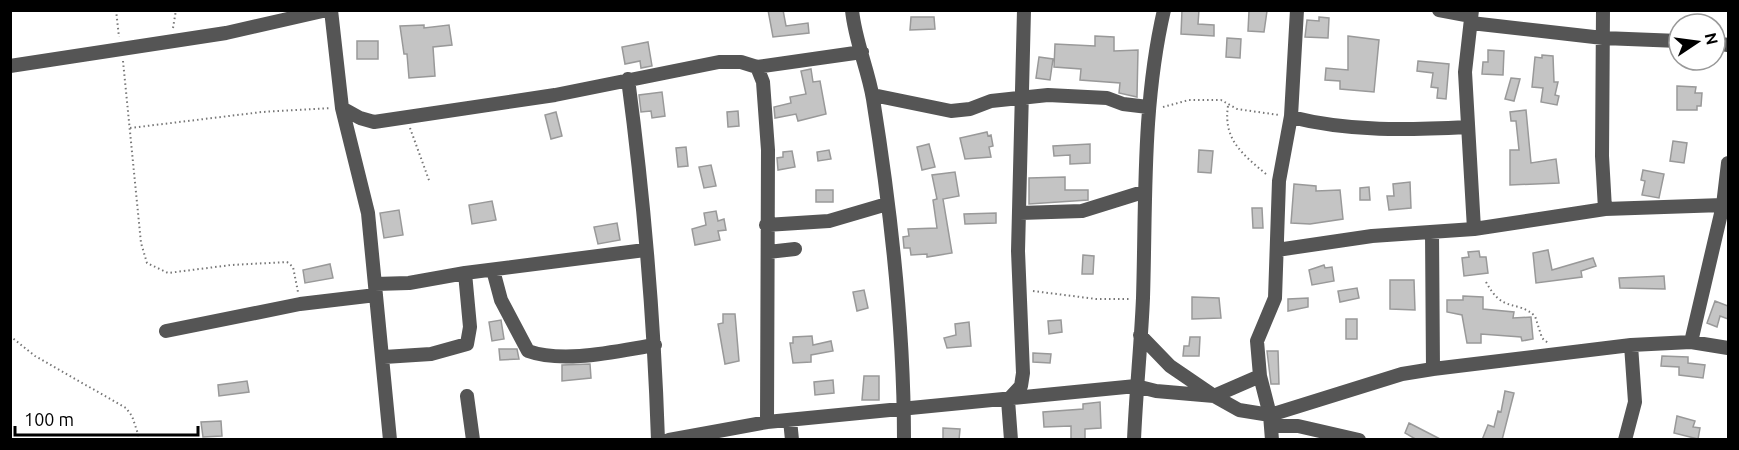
<svg xmlns="http://www.w3.org/2000/svg" width="1739" height="450" font-family="Ubuntu,sans-serif">
<style>
.building{fill:#c4c4c4;stroke:#999;stroke-width:1.5}
.lines{fill:none;stroke-linecap:round;stroke-linejoin:round}
.path{stroke:#777;stroke-width:2;stroke-dasharray:1.5 3;stroke-linecap:butt}
.minor{stroke:#555;stroke-width:14}
</style>
<rect width="100%" height="100%" fill="#fff"/>
<!-- building -->
<path class="building" d="M768,10h15l3,16 22,-3 1,10 -36,4z
M1182,10h17l-1,14 16,1v11l-33,-2z
M1249,11h18l-3,21 -16,-1z
M911,17h23l1,12 -25,1z
M1319,17l10,1 -1,20 -23,-1 2,-17 12,1z
M424,25v3l25,-3 3,20 -19,2 2,29 -26,2 -2,-24h-3l-4,-28z
M1095,36l19,1v14l24,-1 -1,47 -18,-4 1,-10 -40,-3 1,-11 -27,-2 1,-23 40,2z
M1348,36l31,4 -5,52 -34,-3v-8l-15,-1 1,-12 22,2z
M1227,38l14,1 -1,19 -14,-1z
M357,41h21v18h-21z
M648,42l4,24 -11,2 -1,-7 -15,3 -3,-17z
M1488,50l16,1 -1,24 -21,-1 1,-12h5z
M1542,55l11,1 1,26h4l-3,13 4,1 -2,9 -16,-3 2,-14 -11,-1 3,-30 7,1z
M1039,57l14,2 -3,21 -14,-2z
M1418,61l31,3 -3,35 -9,-1 1,-10 -7,-1 2,-14 -16,-2z
M811,69l2,13 7,-1 6,33 -28,7 -2,-7 -21,4 -1,-11 17,-4 -1,-6 16,-3 -5,-23z
M1511,78l9,1 -6,22 -9,-2z
M1677,86l19,1 -1,6h7l-1,13h-4v4h-20z
M662,92l3,24 -13,2 -1,-7 -10,1 -2,-17z
M1526,110l5,53 25,-4 3,24 -49,2v-35h9l-3,-29h-5l-1,-9z
M738,111l1,15 -11,1 -1,-15z
M556,112l6,24 -11,3 -6,-24z
M987,132l1,4 3,-1 2,11 -4,1 2,10 -26,2 -5,-21z
M1673,141l14,2 -3,20 -14,-2z
M929,144l6,23 -13,3 -5,-23z
M1090,144v19l-20,1v-9l-16,1 -1,-10z
M686,147l2,19 -10,1 -2,-19z
M829,150l2,9 -13,2 -1,-9z
M1199,150l14,1 -2,22 -13,-1z
M792,151l3,16 -17,3 -1,-12 6,-1v-5z
M711,165l5,21 -12,2 -5,-21z
M1643,170l21,4 -5,24 -17,-3 3,-14 -4,-1z
M955,172l4,24 -16,3 9,54 -25,4v-3l-16,1 -1,-7h-6l-1,-11 6,-1 -1,-7 29,-1 -4,-28 4,-1 -5,-24z
M1065,177v13h23v10l-59,4v-26z
M1410,182l1,26 -22,2 -2,-14h7l-1,-12z
M1294,184l22,2v5l24,-1 3,29 -33,5 -19,-1z
M1369,187l1,13h-10v-12z
M816,190h17v12h-17z
M492,201l4,19 -24,4 -3,-19z
M1252,208h10l1,20h-10z
M399,210l4,25 -19,3 -4,-25z
M716,211l2,10 6,-2 2,11 -8,1 2,9 -25,5 -3,-16 14,-4 -2,-12z
M996,213v10l-31,1 -1,-10z
M617,223l3,17 -22,4 -4,-17z
M1548,250l4,20 41,-12 3,8 -15,5 1,6 -46,6 -3,-30z
M1479,251l1,6h6l2,16 -24,3 -2,-18 7,-1 -1,-5z
M1083,255l11,1 -1,18h-11z
M330,264l3,14 -28,5 -2,-13z
M1324,265l1,3 7,-1 2,14 -22,4 -3,-15z
M1664,276l1,13 -45,-1 -1,-10z
M1390,280h24l1,30 -25,-1z
M1357,288l2,10 -19,4 -2,-11z
M864,290l4,18 -11,3 -4,-19z
M1463,296l20,1v12l31,3 -1,6 18,-1 2,22 -11,2 -1,-4 -40,-3v9h-14l-5,-28 -15,-3v-12h16z
M1192,297l27,1 2,20 -29,1z
M1308,298v9l-20,4v-12z
M1715,301l13,5v13l-8,-3 -3,11 -10,-4z
M723,314h12l4,47 -14,3 -7,-40 5,-1z
M1346,319h11v20h-11z
M501,320l3,19 -12,2 -3,-19z
M1061,320l1,12 -13,2 -1,-13z
M969,322l2,24 -24,2 -3,-10 12,-3 -1,-11z
M812,336l1,9 18,-4 2,10 -22,4v7l-18,1 -3,-20h3v-6z
M1190,337h10l-1,19h-16l1,-10h5z
M499,349h18l2,10 -19,1z
M1267,351h11l1,33h-8z
M1033,353l18,1 -1,9 -17,-1z
M1662,356l26,1v6l17,2 -2,13 -24,-3v-8l-18,-1z
M590,364l1,14 -29,3v-16z
M864,376h15v24h-17z
M833,380l1,13 -19,2 -1,-13z
M247,381l2,11 -30,4 -1,-11z
M1505,391l9,2 -12,47h-20l6,-15 6,2 4,-16 3,1z
M1100,402l1,26 -16,1v11h-14v-14l-27,1 -1,-15 40,-3v-5z
M1677,416l18,5 -2,6 7,1 -2,11 -24,-6z
M221,421l1,15 -19,1 -2,-15z
M1409,423l33,17h-25l-12,-7z
M943,428l17,1 -1,11h-16z"/>
<g class="lines">
<!-- path -->
<path class="path" d="M116,10l3,27
M173,28l3,-18
M123,61l18,182 6,20 21,10 63,-8 56,-3 6,5 5,25
M1228,106c-5,33 14,48 38,68
M1163,107l26,-7h32l16,9 42,6
M130,128l132,-16 69,-4
M410,128l20,55
M1486,282c17,32 30,17 49,34l7,22 6,5
M1033,291l63,8h33
M10,336l25,20 91,52 6,8 8,24"/>
<!-- minor -->
<path class="minor" d="M331,10l11,98 26,105 22,227
M852,10c3,31 16,59 21,89 18,112 31,227 31,341
M1439,10l32,6
M1472,10l-7,62 9,157
M1603,10l-1,146 3,53
M1471,23l132,15 76,3
M1715,43l13,2
M10,66l216,-33 101,-23
M757,67l6,15 5,68 -1,272
M628,79c16,120 26,240 30,361
M873,95l78,16 19,-2 21,-8 57,-6 59,3 16,6 25,3
M342,108l18,10 14,4 181,-27 164,-33h22l16,5 105,-15
M1291,117c59,15 117,13 177,10
M1020,213l62,-2 61,-19
M766,225l63,-4 58,-17
M1432,232l1,137
M1277,250l95,-14 102,-7 131,-20 118,-4
M768,252l27,-3
M493,270l8,30 27,51c36,13 89,0 127,-6
M375,284l34,-1 56,-10 180,-23
M166,331l134,-27 76,-9
M1140,335l30,31 44,30 46,-20
M1691,342l32,-137 5,-42
M384,357l47,-3 36,-10 3,-17 -5,-54
M467,396l6,44
M790,420l2,20
M1271,426h27l61,14
M669,440l98,-18 369,-36 20,5 58,5 25,14 31,5 132,-41 31,-5 198,-24 60,-3 37,6
M1011,440l-3,-40 13,-14 2,-13 -5,-122 6,-241
M1134,440c2,-48 7,-95 9,-142 3,-97 -1,-193 21,-288
M1272,440l-2,-25 -10,-39 -3,-35 18,-43 4,-117 12,-65 6,-106
M1625,440l10,-38 -4,-57"/>
</g>
<!-- border -->
<rect width="1739" height="450" fill="none" stroke="#000000" stroke-width="24"/>
<!-- north arrow -->
<g transform="translate(1697 42) rotate(77)"><circle r="28" fill="#ffffff" stroke="#999999" stroke-width="1.5"/>
<path d="M0-4.5L10 22L0 15L-10 22Z" fill="#000000"/>
<text y="-9" font-size="16" font-weight="bold" text-anchor="middle" fill="#000000">N</text>
</g>
<!-- scale -->
<path d="M15 426v9h183v-9" fill="none" stroke="#000000" stroke-width="3"/>
<text x="24" y="426" font-size="18" fill="#000000" stroke="#ffffff" stroke-width="4.5" paint-order="stroke">100 m</text>
</svg>
